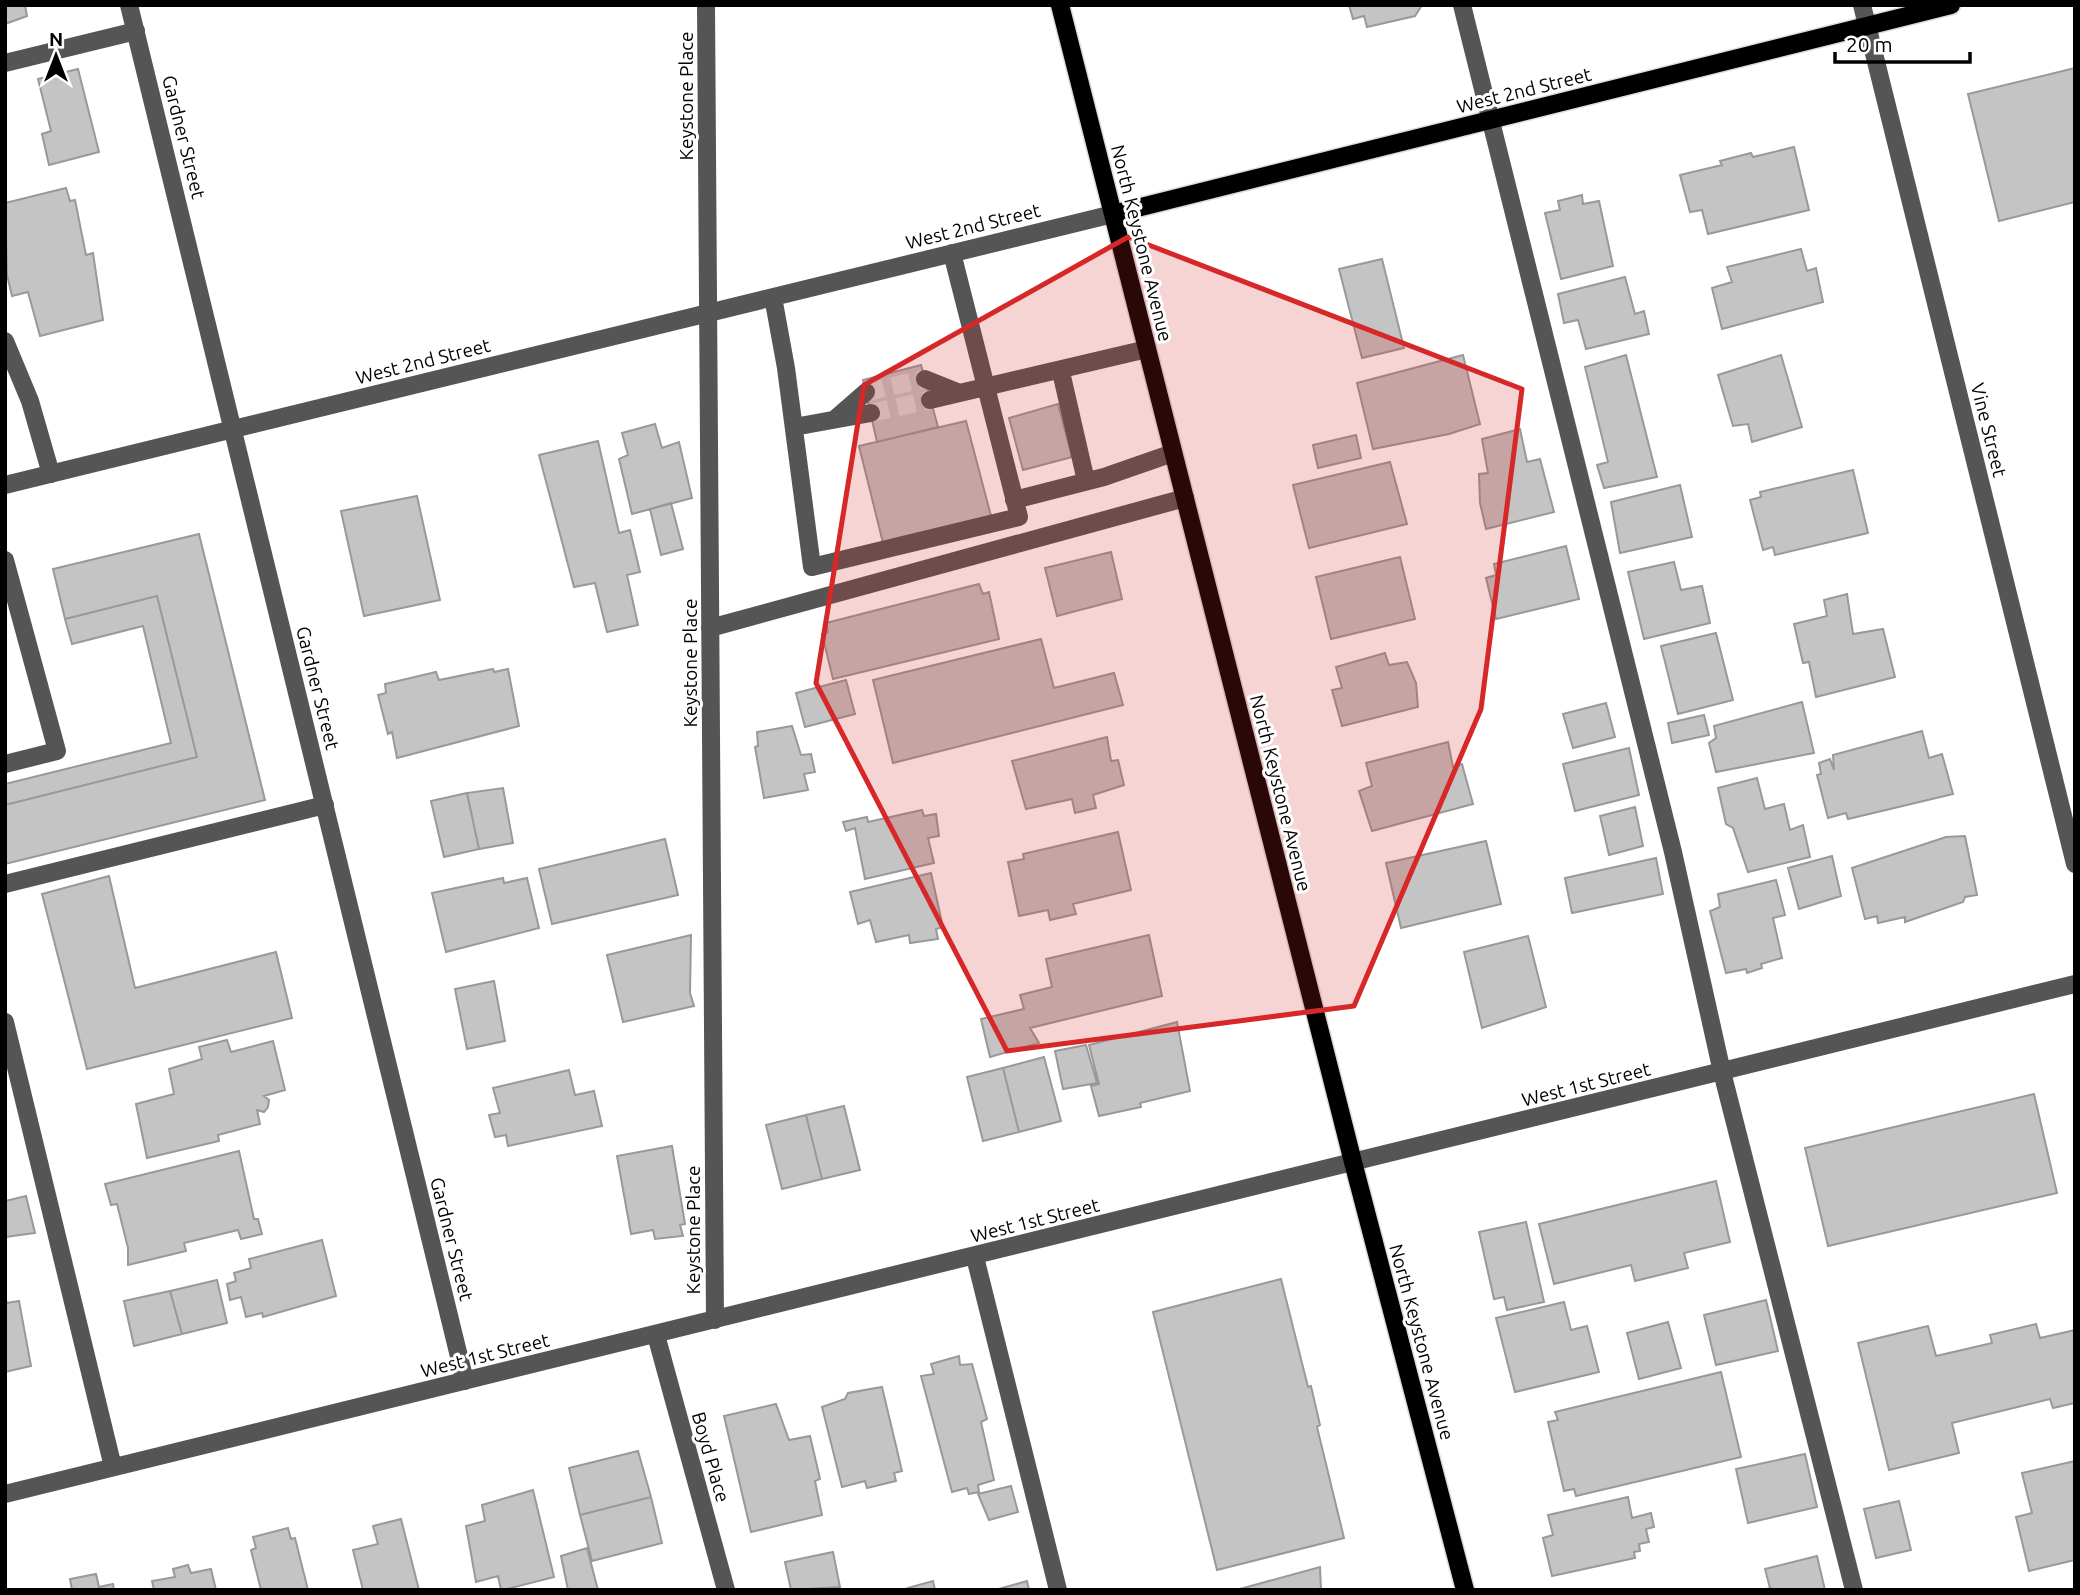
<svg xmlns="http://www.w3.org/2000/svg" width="2080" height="1595" font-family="Ubuntu,sans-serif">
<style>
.building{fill:#c4c4c4;stroke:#999;stroke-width:2}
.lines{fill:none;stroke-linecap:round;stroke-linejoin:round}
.minor-tunnel{stroke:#d9d9d9;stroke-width:18;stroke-dasharray:18 9;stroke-linecap:butt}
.major-casing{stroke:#dbdbdb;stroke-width:21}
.minor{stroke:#555;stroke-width:18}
.major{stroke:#000;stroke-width:18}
.marked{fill:#d62828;fill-opacity:0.2;stroke:#d62828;stroke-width:5;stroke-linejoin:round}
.labels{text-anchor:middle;stroke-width:6;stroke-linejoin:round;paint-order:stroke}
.street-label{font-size:19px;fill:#000;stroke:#fff}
</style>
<rect width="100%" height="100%" fill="#fff"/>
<!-- building -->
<path class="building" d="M5,5h20l2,11 -22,8z
M1349,5h73l-7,11 -48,11 -3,-11 -11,3z
M2075,68v134l-76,19 -31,-127z
M78,69l21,83 -50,13 -7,-31 9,-3 -13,-52z
M1794,147l15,63 -101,24 -6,-24 -12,2 -10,-37 42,-10 -2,-4 31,-8 2,4z
M66,188l4,13 5,-1 11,55 7,-2 10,67 -63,16 -12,-44 -16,4 -5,-21 -2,-72z
M1582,195l1,9 16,-3 14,65 -52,13 -16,-66 15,-3 -2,-9z
M1801,249l6,22 9,-3 7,34 -101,27 -10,-41 20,-6 -5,-15z
M1382,259l22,89 -42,10 -23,-89z
M1625,277l10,37 9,-3 5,23 -63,15 -8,-29 -14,3 -6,-29z
M1463,355l17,69 -31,10 -76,15 -16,-66z
M1626,355l31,122 -53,11 -7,-23 11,-3 -23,-95z
M1781,355l21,72 -50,15 -4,-18 -15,2 -15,-51z
M921,365l17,62 -61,15 -14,-62z
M1058,404l14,53 -49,13 -14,-52z
M966,421l25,95 -108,27 -24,-97z
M655,424l7,24 17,-6 13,56 -60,16 -13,-55 9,-4 -6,-22z
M1520,429l7,33 13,-3 14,53 -68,17 -6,-26 -1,-29 9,-1 -6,-34z
M1356,435l5,23 -43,10 -5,-23z
M598,441l21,92 11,-3 10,42 -13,3 11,50 -31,7 -12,-49 -21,4 -35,-132z
M1390,462l17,62 -98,24 -16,-63z
M1853,470l15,63 -93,22 -2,-8 -10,3 -13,-50 11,-3 -1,-5z
M1680,485l12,52 -72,16 -9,-51z
M417,496l23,104 -76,16 -23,-105z
M671,503l12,46 -22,6 -11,-46z
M199,534l66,266 -260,64v-59l192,-48 -40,-161 -92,23 -12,-50z
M1566,546l13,53 -83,20 -10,-41 10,-3 -2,-11z
M1111,552l11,47 -65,17 -12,-48z
M1400,557l15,62 -84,20 -15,-62z
M1674,562l7,28 21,-4 8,37 -66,16 -16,-67z
M979,584l4,10 6,-2 10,47 -166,40 -11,-45 6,-2 -2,-9z
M1847,594l6,40 30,-5 12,48 -79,20 -7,-35 -6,1 -9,-39 33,-8 -3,-16z
M157,596l40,161 -192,48v-21l166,-41 -28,-117 -71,18 -7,-25z
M1716,633l17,67 -55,14 -17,-68z
M1041,639l13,49 60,-15 9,32 -230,58 -20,-83z
M1385,653l4,12 18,-3 9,21 2,24 -76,19 -10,-36 10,-2 -6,-21z
M493,669l1,3 14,-3 11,57 -122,32 -5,-26 -4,2 -10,-39 8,-2 -1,-9 51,-12 3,8z
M846,680l9,34 -50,13 -9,-34z
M1802,702l12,51 -98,19 -7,-29 7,-5 -2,-12z
M1606,703l9,34 -42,11 -10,-34z
M1704,715l5,20 -37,8 -4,-20z
M792,726l9,29 10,-1 4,18 -11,2 4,16 -44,8 -9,-51 3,-1 -1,-14z
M1922,731l7,27 13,-4 11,40 -105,25 -2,-6 -18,5 -11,-43 4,-1 -2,-11 11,-4 4,11 -1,-15z
M1107,737l4,24 7,-1 6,25 -31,10 3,13 -21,5 -3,-14 -46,10 -14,-48z
M1448,742l5,25 9,-3 11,40 -101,27 -13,-40 13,-5 -6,-23z
M1629,748l10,47 -64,16 -12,-47z
M1757,778l8,31 19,-5 6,26 13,-5 7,32 -62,15 -15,-44 -7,-4 -8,-36z
M503,788l10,55 -34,6 -12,-56z
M467,793l12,56 -35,8 -13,-56z
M1635,807l8,39 -34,9 -9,-39z
M922,810l2,6 12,-2 3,22 -11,2 6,25 -69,16 -10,-51 -9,3 -3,-9 24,-5 1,5z
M1118,832l13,58 -58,14 3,10 -26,6 -2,-10 -29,6 -11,-54 16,-3 -1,-5z
M1965,836l12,59 -12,2 -2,5 -58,20v-5l-27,6 -1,-7 -12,3 -13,-51 94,-31z
M665,839l13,56 -126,29 -13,-55z
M1486,841l15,63 -100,24 -15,-65z
M1832,856l9,40 -42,13 -11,-41z
M1656,858l7,36 -91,19 -7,-35z
M931,873l12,54 -7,2 2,10 -28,4 -1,-8 -33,7 -6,-22 -12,4 -8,-32z
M109,876l26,112 141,-36 16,66 -205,51 -45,-175z
M503,878l1,5 23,-5 12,50 -93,24 -14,-59z
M1776,880l9,35 -12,3 9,40 -21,6 1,4 -15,5 -1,-4 -20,4 -16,-62 10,-4 -2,-13z
M691,935l-1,58 4,13 -71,16 -16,-67z
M1149,935l13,61 -132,32 9,15 -49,14 -9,-38 43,-10 -4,-14 32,-8 -6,-28z
M1528,936l18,71 -64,21 -18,-76z
M494,981l11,60 -38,8 -12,-60z
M1177,1022l13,69 -50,12 1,4 -42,9 -8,-30 8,-2 -10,-39z
M227,1040l4,12 42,-11 12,49 -21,6 5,4 -1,7 -4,5 -7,-2 3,14 -42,11 1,6 -72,17 -11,-54 38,-10 -5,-25 33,-10 -3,-12z
M1086,1045l11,38 -34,6 -8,-38z
M1044,1057l17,64 -42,11 -16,-64z
M1003,1068l16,64 -36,9 -16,-64z
M569,1070l6,25 19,-4 8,35 -94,20 -2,-11 -11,2 -6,-22 11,-2 -7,-25z
M2034,1094l23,99 -229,53 -23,-98z
M844,1106l16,64 -38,9 -16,-64z
M806,1115l16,64 -40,10 -16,-64z
M672,1146l13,78 -5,1 3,11 -28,3 -2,-9 -22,4 -14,-78z
M239,1151l15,68h4l4,15 -21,5 -3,-9 -54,13 2,8 -58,14v-17l-11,-44 -6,1 -6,-21z
M1716,1181l14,61 -46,11 4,15 -53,13 -4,-16 -77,19 -15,-60z
M26,1196l9,37 -30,4v-36z
M1526,1222l18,80 -37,8 -3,-13 -10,2 -15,-67z
M322,1240l14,56 -73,21 -1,-4 -16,4 -5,-20 -11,3 -3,-16 9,-3 -2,-8 17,-5 -2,-9z
M1281,1279l27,108 3,-1 9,39 -3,2 27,111 -127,32 -64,-258z
M217,1280l10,43 -45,11 -12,-43z
M170,1291l12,43 -48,12 -10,-45z
M5,1298l2,5 12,-2 12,65 -26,6z
M1766,1300l12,51 -62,14 -12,-50z
M1564,1302l7,28 16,-4 12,46 -84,20 -19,-74z
M1668,1322l13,46 -42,11 -12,-46z
M2036,1324l4,14 35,-8v73l-22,5 -3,-9 -98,24 7,30 -70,17 -31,-127 70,-17 8,30 56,-13 -2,-8z
M959,1356l1,9 12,-1 15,55 -6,3 13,58 -16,5 1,7 -10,2 -2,-6 -15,4 -31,-116 13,-2 -3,-10z
M1721,1372l20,85 -165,39 -2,-7 -10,2 -16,-69 10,-2 -3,-8z
M882,1387l20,84 -8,2 2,8 -29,7 -2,-7 -23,6 -20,-80 23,-8 3,-6z
M776,1404l13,36 21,-4 10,43 -5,2 7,34 -71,17 -27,-116z
M638,1451l13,46 -71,18 -11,-47z
M1805,1454l12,53 -69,16 -12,-54z
M2075,1461v99l-46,11 -13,-54 16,-4 -10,-40z
M1011,1486l7,26 -29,8 -11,-26z
M533,1490l21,87 -51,13h-2l-3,-14 -22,6 -10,-56 19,-5 -3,-16z
M651,1497l11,46 -70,18 -12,-46z
M1628,1497l4,21 19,-5 3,14 -8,2 3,13 -10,2 1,7 -6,1 1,6 -83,18 -9,-38 10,-3 -5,-20z
M1899,1501l12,49 -35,8 -12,-49z
M401,1519l18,71h-56l-10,-40 25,-6 -5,-18z
M288,1528l3,11 4,-1 13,52h-47l-10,-40 5,-2 -3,-11z
M587,1548l11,42h-30l-7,-34z
M833,1552l7,35 -49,3 -6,-28z
M1817,1556l8,34h-62l7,-2 -5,-19z
M188,1565l3,8 20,-4 5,21h-62l-2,-9 23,-4 -2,-8z
M1320,1567l1,23h-85l22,-6z
M96,1574l3,13 14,-3 1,6h-42l-2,-11z
M933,1581l2,9h-31l4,-2z
M1027,1581l2,9h-34z"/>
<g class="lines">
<!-- minor-tunnel -->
<path class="minor-tunnel" d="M866,392l59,-13
M871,413l59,-13"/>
<defs>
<path id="major" d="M1060,5l293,1157 112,428
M1113,214l838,-209"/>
</defs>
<!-- major casing -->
<use href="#major" class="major-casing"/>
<!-- minor -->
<path class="minor" d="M129,5l336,1376
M706,5l9,1315
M1462,5l211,847 49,220 132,518
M1862,5l213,859
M5,63l131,-32
M773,297l13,71 26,199 207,-50 -67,-264
M5,341l25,60 21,73
M1061,372l25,109
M925,379l35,14
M930,400l217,-51
M835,419l31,-27
M794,427l77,-14
M5,485l1108,-271
M1014,500l90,-23 69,-24
M5,560l52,191 -52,13
M710,628l475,-130
M5,884l320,-79
M5,1022l108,445
M975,1257l83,333
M656,1335l70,255
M5,1494l2070,-510"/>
<!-- major -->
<use href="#major" class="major"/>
</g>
<!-- marked area -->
<path class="marked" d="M1128,237l394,152 -41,320 -127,297 -347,45 -191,-368 48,-298z"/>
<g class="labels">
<!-- street labels -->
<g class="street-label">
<text transform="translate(1524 90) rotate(-14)" y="7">West 2nd Street</text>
<text transform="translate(686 96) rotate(-90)" y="7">Keystone Place</text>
<text transform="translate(184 137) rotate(76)" y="7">Gardner Street</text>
<text transform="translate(973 226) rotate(-14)" y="7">West 2nd Street</text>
<text transform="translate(1142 243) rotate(76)" y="7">North Keystone Avenue</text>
<text transform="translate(423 361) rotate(-14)" y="7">West 2nd Street</text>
<text transform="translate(1989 430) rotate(76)" y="7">Vine Street</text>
<text transform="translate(690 663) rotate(-90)" y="7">Keystone Place</text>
<text transform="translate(318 688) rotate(76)" y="7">Gardner Street</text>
<text transform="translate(1281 793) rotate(76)" y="7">North Keystone Avenue</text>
<text transform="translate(1586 1084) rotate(-14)" y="7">West 1st Street</text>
<text transform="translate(1035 1220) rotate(-14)" y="7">West 1st Street</text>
<text transform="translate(693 1230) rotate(-90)" y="7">Keystone Place</text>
<text transform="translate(452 1239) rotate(76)" y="7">Gardner Street</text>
<text transform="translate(1422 1342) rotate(75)" y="7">North Keystone Avenue</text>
<text transform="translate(485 1355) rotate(-14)" y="7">West 1st Street</text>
<text transform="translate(711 1457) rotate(74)" y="7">Boyd Place</text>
</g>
</g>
<!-- border -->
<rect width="2080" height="1595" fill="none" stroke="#000000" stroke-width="14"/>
<!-- north arrow -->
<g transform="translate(56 56)" stroke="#ffffff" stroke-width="5" paint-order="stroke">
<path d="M0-5L12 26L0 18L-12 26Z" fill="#000000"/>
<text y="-10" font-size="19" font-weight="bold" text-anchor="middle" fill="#000000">N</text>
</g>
<!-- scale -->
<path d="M1835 52v10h135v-10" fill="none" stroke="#000000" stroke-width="3.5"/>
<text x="1846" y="52" font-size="21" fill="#000000" stroke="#ffffff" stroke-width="5" paint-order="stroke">20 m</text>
</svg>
